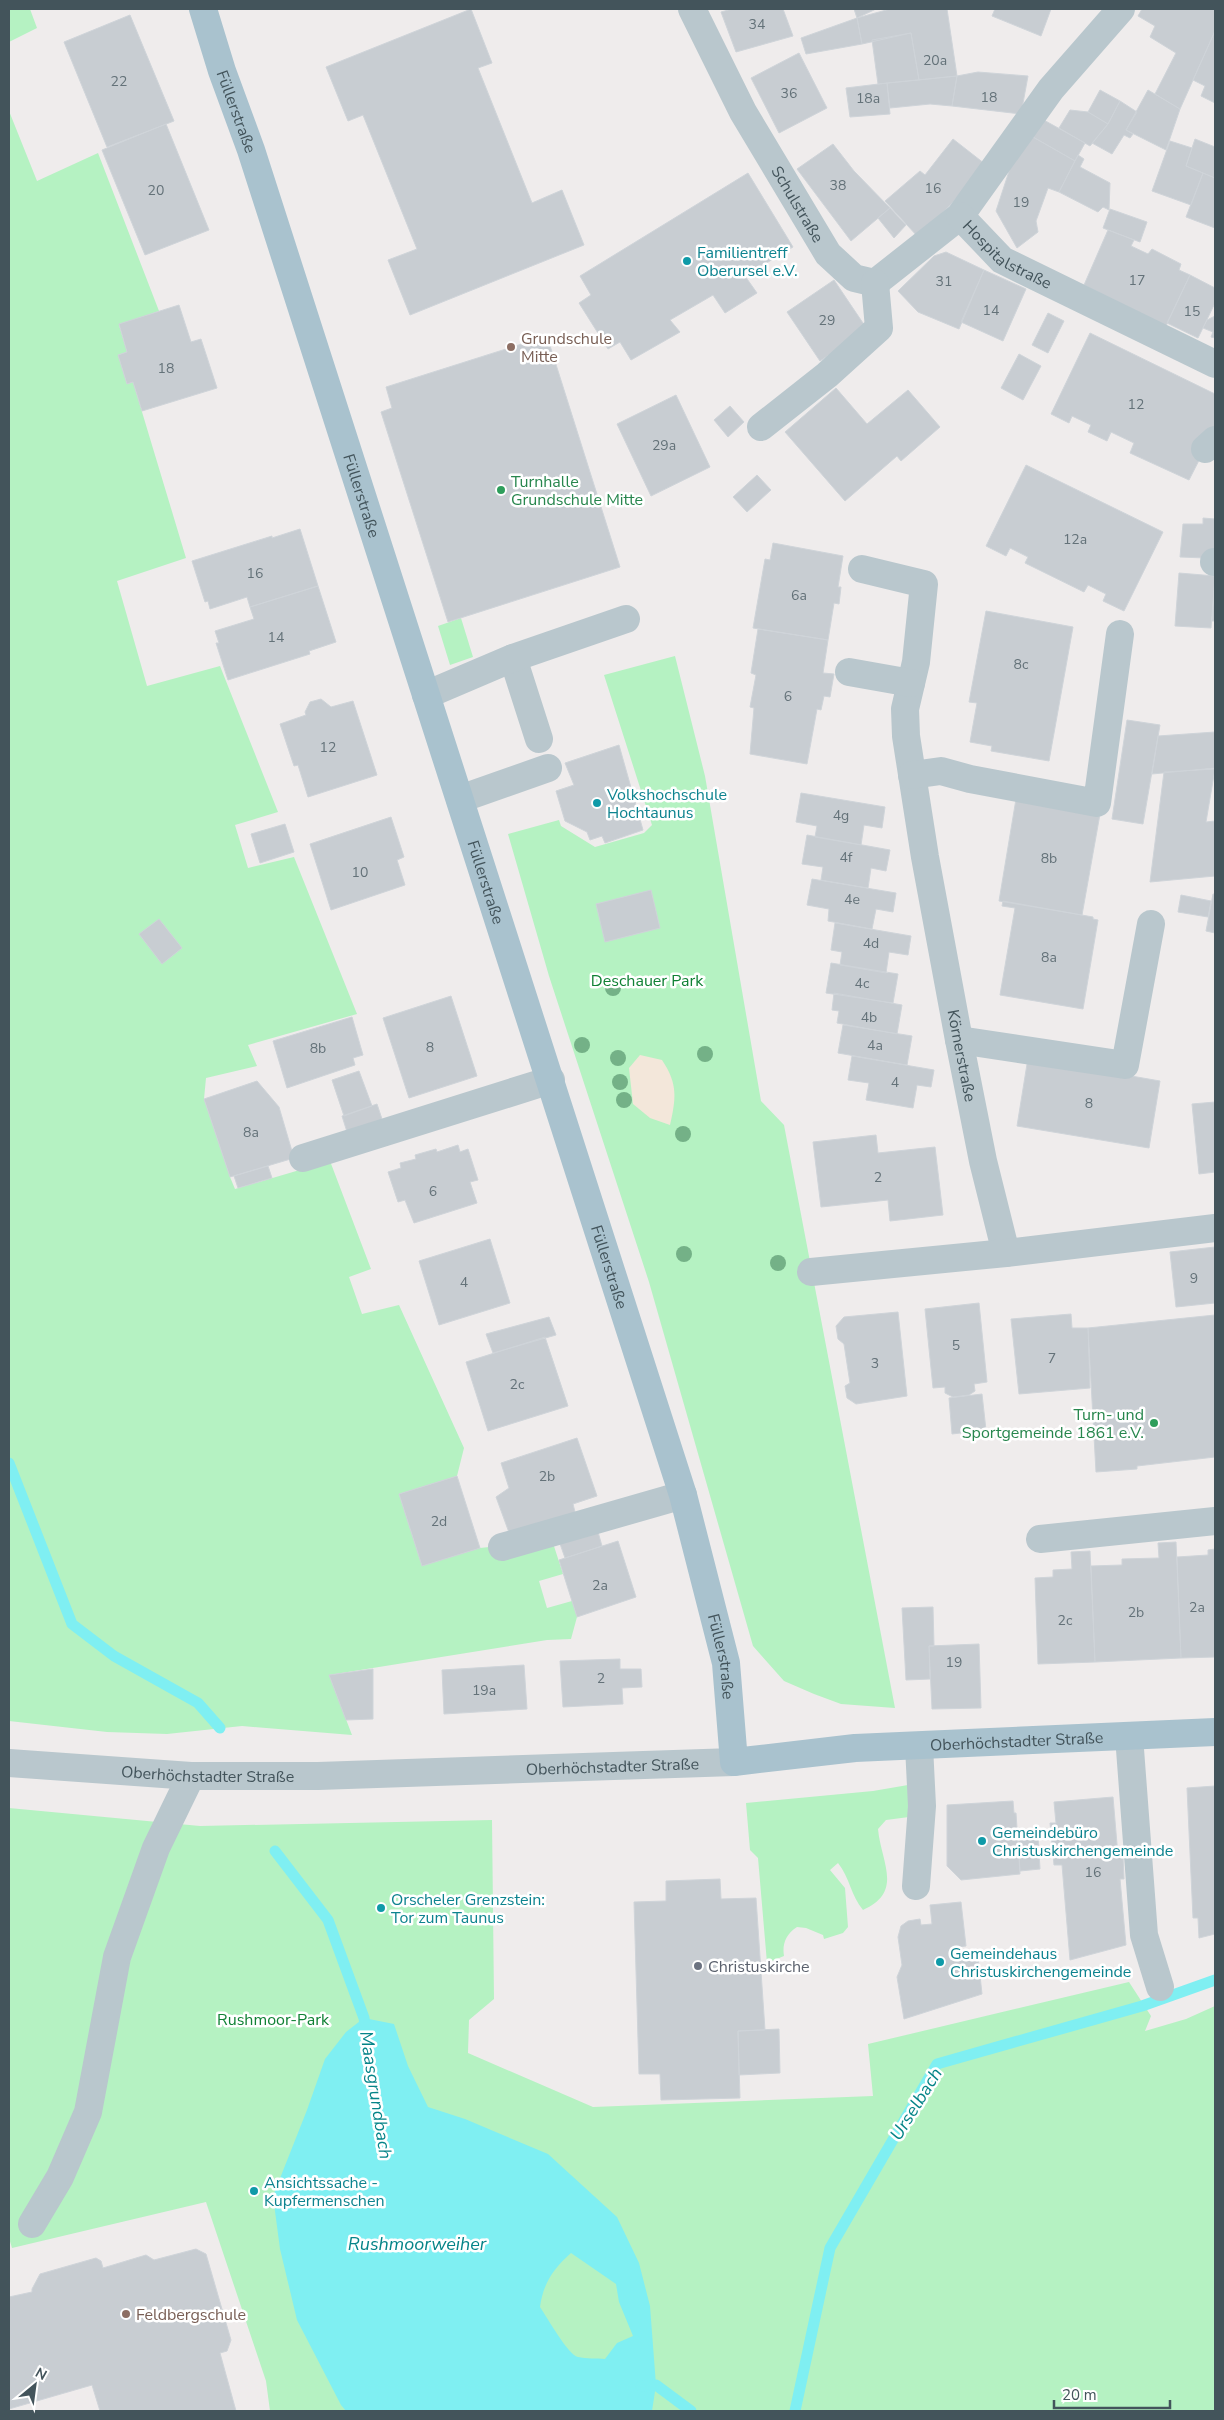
<svg xmlns="http://www.w3.org/2000/svg" width="1224" height="2420" font-family="'Nunito Sans',sans-serif">
<style>
.green{fill:#b5f2c2}
.sand{fill:#f3e7da}
.water{fill:#7feff2;fill-rule:evenodd}
.lines{fill:none;stroke-linecap:round;stroke-linejoin:round}
.stream{stroke:#7feff2;stroke-width:11}
.building{fill:#c8cdd2;stroke:#cfd4d9}
.minor{stroke:#b9c7cd;stroke-width:28}
.major{stroke:#a9c2ce;stroke-width:28}
.tree{fill:#74b187}
.culture-dot{fill:#0f9aa8;stroke:#fff;stroke-width:2}
.education-dot{fill:#8d6e63;stroke:#fff;stroke-width:2}
.leisure-dot{fill:#2e9e5b;stroke:#fff;stroke-width:2}
.worship-dot{fill:#6b7280;stroke:#fff;stroke-width:2}
.labels{text-anchor:middle;stroke-width:5;stroke-linejoin:round;paint-order:stroke}
.number-label{font-size:14px;fill:#647279}
.street-label{font-size:16px;fill:#43545b;stroke:#fff}
.culture-label{font-size:16px;fill:#0d838f;stroke:#fff;text-anchor:start}
.education-label{font-size:16px;fill:#785e54;stroke:#fff;text-anchor:start}
.leisure-label{font-size:16px;fill:#27864d;stroke:#fff;text-anchor:start}
.park-label{font-size:16px;fill:#0f8134;stroke:#fff}
.worship-label{font-size:16px;fill:#5b616d;stroke:#fff;text-anchor:start}
.water-label{font-size:18px;font-style:italic;fill:#058488;stroke:#fff}
</style>
<rect width="100%" height="100%" fill="#efecec"/>
<!-- green -->
<path class="green" d="M9,9h21l7,19 -28,14z
M9,111l28,70 61,-28 61,158 -40,14 8,27 -9,3 9,29 6,-2 53,176 -69,23 30,105 73,-20 58,146 -43,13 13,43 46,-11 63,157 -109,31 9,21 -51,12 -2,21 26,78 5,12 95,-28 41,108 -22,8 13,37 37,-9 65,143 -7,28 -58,18 23,71 58,-17 72,-8 11,34 -24,7 8,27 25,-7 5,16 -6,22 -24,1 -218,35 23,60 -110,-9 -75,8 -60,-2 -98,-11z
M461,618l12,39 -23,8 -12,-39z
M675,656l30,120 56,325 23,24 111,583 -54,-4 -27,-10 -30,-13 -31,-35 -104,-364 -100,-306 -41,-142 51,-14 2,6 34,21 49,-14 8,-8 -48,-150z
M908,1785l1,32 -23,3 -8,9c3,33 26,63 -15,81 -12,-14 -13,-32 -25,-47l-8,7 15,18 3,39 -5,6 -19,6 -1,-4 -17,-7 -9,-1c-11,7 -15,17 -13,29l-17,7 -9,-105 -8,-8 -4,-47 127,-12z
M9,1808l191,18 292,-6 2,179 -25,21 -1,33 125,54 280,-11 -5,-52 261,-62 22,34 -6,15 41,-12 29,-13v405h-945l-4,-30 -60,-179 -194,46 -3,-10z"/>
<!-- sand -->
<path class="sand" d="M640,1055l22,5c16,24 14,38 8,65l-20,-7 -17,-14 -4,-36z"/>
<!-- water -->
<path class="water" d="M364,2018l30,6 14,42 20,41 37,12 83,35 69,63 22,46 11,43 6,79 -4,26h-306l-5,-6 -44,-85 -17,-71 -7,-53 34,-86 18,-51 21,-27zM571,2253l45,31 3,18 14,34 -16,7 -12,16c-8,-1 -19,0 -27,-2 -10,-2 -31,-40 -38,-50 3,-23 13,-38 31,-54z"/>
<g class="lines">
<!-- stream -->
<path class="stream" d="M9,1463l63,161 42,32 84,47 22,25
M275,1851l53,69 36,98 2,15
M641,2386l15,-1 35,26
M795,2411l35,-163 107,-184 205,-58 73,-26"/>
</g>
<!-- building -->
<path class="building" d="M471,9l21,54 -14,5 54,135 30,-13 22,55 -174,70 -22,-55 29,-11 -54,-134 -15,6 -22,-54z
M732,9h51l10,27 -57,16 -15,-40z
M854,9h22l-19,9z
M890,9h57l10,67 -38,4 -8,-47 -49,11 -5,-26z
M995,9h56l-10,27 -49,-20z
M1142,9h73v22l-35,78 -25,-15 21,-41 -26,-16 5,-11 -17,-10z
M130,15l44,106 -67,26 -43,-105z
M857,18l5,26 -56,10 -5,-16z
M1215,31v72l-14,-7 4,-10 -12,-6z
M911,33l8,47 -41,4 -6,-44z
M799,53l28,55 -48,25 -28,-55z
M978,72l50,4 -7,38 -69,-8 5,-30z
M957,76l-5,30 -22,-2 -40,4 -3,-25z
M887,83l3,31 -40,3 -4,-29z
M1100,90l20,11 -12,23 -20,-12z
M1148,90l32,19 -14,41 -40,-20z
M1120,101l17,11 -11,18 7,4 -3,4 -6,-3 -12,19 -20,-11 16,-19z
M1070,110l18,2 20,12 -18,22 -31,-18z
M1042,119l43,24 -10,18 -42,-24z
M166,124l43,106 -64,25 -43,-105z
M1033,137l42,24 -16,31 -11,-4 -12,33 2,11 -21,16 -21,-37 20,-61z
M953,139l32,25 -32,38 -35,35 -33,-36 35,-30 5,4z
M1195,139l20,8v31l-29,-12z
M1170,141l22,7 -6,18 17,7 -12,32 -39,-14z
M833,144l21,27 36,37 -39,33 -54,-72z
M1078,155l6,4 -4,8 30,16 -1,27 -6,-3 -5,5 -39,-20z
M748,173l45,74 -48,29 12,17 -32,20 -12,-18 -43,25 10,12 -49,28 -11,-18 -12,7 -29,-46 12,-8 -11,-19z
M1203,173l12,5v50l-29,-11z
M890,208l16,17 -12,13 -16,-20z
M1110,209l37,13 -7,20 -37,-14z
M1108,230l26,10 -3,6 17,8 4,-5 29,15 -2,6 11,5 -24,51 -82,-41z
M946,252l38,18 -25,59 -41,-17 -20,-21 36,-35z
M984,270l42,19 -23,52 -42,-19z
M1190,275l25,13v15l-17,35 -31,-15z
M834,280l33,49 -47,32 -33,-49z
M179,305l12,37 10,-3 16,49 -75,23 -9,-29 -6,2 -9,-29 9,-3 -8,-28z
M1048,313l16,8 -16,32 -16,-8z
M1215,316v22l-4,-1 2,-5 -10,-4 4,-8z
M1090,333l125,61v35l-26,51 -59,-27 4,-10 -23,-11 -4,9 -19,-9 3,-7 -19,-9 -3,7 -18,-9z
M547,336l73,231 -172,55 -67,-210 11,-4 -6,-21z
M1019,354l22,12 -18,34 -22,-12z
M836,388l31,36 41,-34 32,37 -39,34 -4,-5 -52,45 -60,-69z
M676,395l34,72 -59,29 -34,-72z
M730,406l14,16 -16,15 -14,-17z
M1026,465l137,67 -39,79 -21,-10 3,-7 -18,-9 -4,7 -59,-29 3,-6 -18,-9 -4,8 -20,-10z
M757,475l14,15 -24,22 -14,-15z
M1203,518l12,1v32l-9,7 -26,-1 3,-33h20z
M300,529l18,57 -68,21 -3,-10 -37,12 -2,-8 -3,1 -13,-41 80,-25v2z
M773,543l70,13 -5,31h3l-2,17 -5,-1 -6,37 -75,-12 12,-69 5,1z
M1179,573l36,3 -4,52 -36,-2z
M1215,576v45h-3z
M318,586l18,56 -27,9 1,3 -82,26 -12,-37h3l-4,-12 39,-12 -4,-12z
M986,611l87,16 -24,134 -58,-10 1,-5 -22,-4 7,-39 -8,-1z
M758,629l70,11 -5,33 11,1 -4,23 -6,-1 -3,14 -4,-1 -10,55 -57,-10 4,-46 -4,-1 6,-32 -5,-2z
M321,699l10,8 22,-6 24,74 -69,22 -10,-32 -4,1 -14,-42 26,-9 -1,-3 5,-10z
M1127,720l33,5 -17,99 -31,-5z
M1215,732v36l-63,6 6,-38z
M619,745l24,85 -38,13 -3,-7 -12,4 -3,-8 -22,-11 -9,-30 18,-6 -9,-22z
M1215,769l-9,53 9,-1v55l-65,6 14,-110z
M801,793l84,14 -3,21 -18,-3 -3,20 -46,-8 2,-11 -21,-4z
M1016,799l84,15 -18,101 -83,-14z
M391,817l13,40 -7,3 8,25 -74,25 -21,-66z
M285,824l9,28 -34,11 -9,-29z
M807,835l83,15 -4,21 -15,-3 -3,20 -47,-8 2,-13 -21,-3z
M812,879l84,14 -3,19 -17,-3 -4,20 -44,-8 1,-12 -22,-4z
M651,890l9,38 -55,14 -9,-38z
M1213,894h2v39l-9,-2z
M1181,895l30,6 -3,16 -30,-5z
M1003,901l90,16v2l5,1 -15,89 -83,-14 15,-87 -13,-2z
M159,919l23,29 -20,16 -23,-30z
M835,923l76,13 -3,19 -19,-3 -3,21 -46,-8 2,-13 -11,-2z
M831,963l67,11 -5,29 -67,-10z
M834,993l68,12 -5,29 -60,-11 2,-12 -7,-1z
M451,996l26,80 -68,22 -26,-80z
M352,1017l11,38 -10,3 2,7 -68,23 -14,-47z
M843,1025l69,11 -5,29 -69,-12z
M852,1056l82,14 -3,17 -14,-2 -4,23 -47,-8 3,-17 -21,-3z
M1028,1058l132,23 -11,67 -132,-22z
M359,1071l13,35 -28,10 -12,-36z
M257,1081l22,26 15,51 -64,19 -26,-78z
M1215,1102v70l-16,2 -7,-70z
M377,1104l6,18 -35,13 -6,-19z
M876,1135l2,18 57,-6 8,68 -53,6 -2,-21 -67,7 -8,-65z
M458,1145l2,7 8,-3 10,31 -8,2 7,21 -63,20 -9,-23 -7,2 -10,-30 13,-4 -1,-5 16,-4 -1,-4 21,-6 1,3z
M268,1166l4,12 -34,10 -4,-12z
M490,1239l20,64 -71,22 -20,-64z
M1215,1247v56l-39,4 -6,-55z
M979,1303l8,79 -13,2 1,7 -6,4 -16,2 -8,-4v-6l-12,1 -8,-79z
M898,1312l9,84 -51,8 -9,-6 -2,-12 5,-3 -6,-39 -6,-5 -2,-13 8,-9z
M1071,1314l1,14h16l2,60 -71,6 -8,-75z
M1215,1315v142l-78,9v3l-41,3 -8,-144z
M549,1317l7,18 -63,18 -7,-19z
M545,1337l23,69 -80,25 -22,-69z
M982,1394l4,36 -34,4 -3,-36z
M577,1438l20,58 -24,8 3,12 -65,22 -15,-41 13,-9 -8,-25z
M457,1476l23,72 -58,18 -23,-72z
M596,1525l6,21 -37,12 -7,-20z
M618,1541l18,56 -59,20 -18,-57z
M1176,1542l5,116 -86,4 -4,-96 31,-1v-6l37,-1 -1,-15z
M1215,1549v108l-34,1 -4,-101 31,-2v-5z
M1090,1551l5,111 -57,2 -3,-86 18,-1v-7l19,-1 -1,-17z
M933,1607l1,39h-5l1,33 -24,1 -4,-72z
M979,1644l2,64 -49,1 -3,-63z
M620,1659v10h21l1,18 -20,1 1,16 -60,3 -3,-46z
M524,1665l3,44 -83,5 -2,-44z
M373,1669v50l-27,1 -17,-45z
M1215,1786v148l-16,4 -1,-20h-5l-6,-130z
M1113,1797l5,59h5l1,23h-4l6,66 -56,15 -8,-95h-8l-4,-42h6l-2,-21z
M1013,1801l1,12h2l4,61 -59,6 -14,-14v-61z
M1038,1835l2,34 -20,2 -2,-35z
M720,1879l1,20 35,-1 9,132 -27,1 2,67 -79,2 -1,-26h-21l-5,-172 32,-1v-20z
M961,1902l5,44 -16,2v12l28,-3 4,37 -78,25 -7,-42 5,-12 -4,-28 3,-11 7,-5 12,-2 1,6 11,-1 -2,-19z
M779,2029l1,44 -41,2 -1,-44z
M196,2249l10,5 25,86 -4,11 -7,2 16,58h-136l-8,-26 -83,24v-112l23,-5v-3l8,-15 56,-16 5,3 2,7 43,-13 8,5z"/>
<g class="lines">
<!-- minor -->
<g class="minor">
<path id="s1" d="M692,9l51,103 85,142 26,24 21,5 85,-67 91,-127 70,-80"/>
<path id="s2" d="M960,216l42,44 213,104"/>
<path d="M761,427l66,-52 52,-47 -4,-45"/>
<path d="M1205,449l10,-9"/>
<path d="M1214,562h1"/>
<path id="s3" d="M862,569l62,15 -8,78 -11,47 1,27 19,121 34,183 24,121 23,92"/>
<path d="M513,658l26,81"/>
<path d="M849,672l62,11"/>
<path d="M426,695l87,-37 113,-39"/>
<path d="M912,775l29,-4 29,8 127,24 23,-169"/>
<path d="M460,799l88,-31"/>
<path d="M959,1040l166,25 26,-141"/>
<path d="M303,1158l248,-78"/>
<path d="M811,1272l195,-19 209,-25"/>
<path d="M1040,1539l175,-18"/>
<path d="M502,1547l181,-52"/>
<path d="M1129,1736l15,199 16,52"/>
<path id="s4" d="M9,1763l182,13h127l416,-14"/>
<path d="M916,1886l6,-80 -3,-60"/>
<path d="M32,2224l28,-47 28,-65 29,-155 39,-109 35,-72"/>
</g>
<!-- major -->
<path class="major" id="s5" d="M203,9l19,62 29,79 432,1345 43,168 8,99 121,-14 360,-16"/>
</g>
<!-- trees -->
<g class="tree">
<circle cx="613" cy="988" r="8"/>
<circle cx="582" cy="1045" r="8"/>
<circle cx="705" cy="1054" r="8"/>
<circle cx="618" cy="1058" r="8"/>
<circle cx="620" cy="1082" r="8"/>
<circle cx="624" cy="1100" r="8"/>
<circle cx="683" cy="1134" r="8"/>
<circle cx="684" cy="1254" r="8"/>
<circle cx="778" cy="1263" r="8"/>
</g>
<!-- markers -->
<g class="culture-dot">
<circle cx="687" cy="261" r="5"/>
<circle cx="597" cy="803" r="5"/>
<circle cx="982" cy="1841" r="5"/>
<circle cx="381" cy="1908" r="5"/>
<circle cx="940" cy="1962" r="5"/>
<circle cx="254" cy="2191" r="5"/>
</g>
<g class="education-dot">
<circle cx="511" cy="347" r="5"/>
<circle cx="126" cy="2314" r="5"/>
</g>
<g class="leisure-dot">
<circle cx="501" cy="490" r="5"/>
<circle cx="1154" cy="1423" r="5"/>
</g>
<circle class="worship-dot" cx="698" cy="1966" r="5"/>
<g class="labels">
<!-- number labels -->
<g class="number-label">
<text x="757" y="29">34</text>
<text x="935" y="65">20a</text>
<text x="119" y="86">22</text>
<text x="789" y="98">36</text>
<text x="989" y="102">18</text>
<text x="868" y="103">18a</text>
<text x="838" y="190">38</text>
<text x="933" y="193">16</text>
<text x="156" y="195">20</text>
<text x="1021" y="207">19</text>
<text x="1137" y="285">17</text>
<text x="944" y="286">31</text>
<text x="991" y="315">14</text>
<text x="1192" y="316">15</text>
<text x="827" y="325">29</text>
<text x="166" y="373">18</text>
<text x="1136" y="409">12</text>
<text x="664" y="450">29a</text>
<text x="1075" y="544">12a</text>
<text x="255" y="578">16</text>
<text x="799" y="600">6a</text>
<text x="276" y="642">14</text>
<text x="1021" y="669">8c</text>
<text x="788" y="701">6</text>
<text x="328" y="752">12</text>
<text x="841" y="820">4g</text>
<text x="846" y="862">4f</text>
<text x="1049" y="863">8b</text>
<text x="360" y="877">10</text>
<text x="852" y="904">4e</text>
<text x="871" y="948">4d</text>
<text x="1049" y="962">8a</text>
<text x="862" y="988">4c</text>
<text x="869" y="1022">4b</text>
<text x="875" y="1050">4a</text>
<text x="430" y="1052">8</text>
<text x="318" y="1053">8b</text>
<text x="895" y="1087">4</text>
<text x="1089" y="1108">8</text>
<text x="251" y="1137">8a</text>
<text x="878" y="1182">2</text>
<text x="433" y="1196">6</text>
<text x="1194" y="1283">9</text>
<text x="464" y="1287">4</text>
<text x="956" y="1350">5</text>
<text x="1052" y="1363">7</text>
<text x="875" y="1368">3</text>
<text x="517" y="1389">2c</text>
<text x="547" y="1481">2b</text>
<text x="439" y="1526">2d</text>
<text x="600" y="1590">2a</text>
<text x="1197" y="1612">2a</text>
<text x="1136" y="1617">2b</text>
<text x="1065" y="1625">2c</text>
<text x="954" y="1667">19</text>
<text x="601" y="1683">2</text>
<text x="484" y="1695">19a</text>
<text x="1093" y="1877">16</text>
</g>
<!-- street labels -->
<g class="street-label">
<text dy="6" stroke="none"><textPath href="#s5" startOffset="108">Füllerstraße</textPath></text>
<text dy="6" stroke="none"><textPath href="#s1" startOffset="222">Schulstraße</textPath></text>
<text dy="6" stroke="none"><textPath href="#s2" startOffset="62">Hospitalstraße</textPath></text>
<text dy="6" stroke="none"><textPath href="#s5" startOffset="512">Füllerstraße</textPath></text>
<text dy="6" stroke="none"><textPath href="#s5" startOffset="918">Füllerstraße</textPath></text>
<text dy="6" stroke="none"><textPath href="#s3" startOffset="542">Körnerstraße</textPath></text>
<text dy="6" stroke="none"><textPath href="#s5" startOffset="1322">Füllerstraße</textPath></text>
<text dy="6" stroke="none"><textPath href="#s5" startOffset="1728">Füllerstraße</textPath></text>
<text dy="6" stroke="none"><textPath href="#s5" startOffset="2118">Oberhöchstadter Straße</textPath></text>
<text dy="6" stroke="none"><textPath href="#s4" startOffset="604">Oberhöchstadter Straße</textPath></text>
<text dy="6" stroke="none"><textPath href="#s4" startOffset="199">Oberhöchstadter Straße</textPath></text>
</g>
<!-- culture labels -->
<g class="culture-label">
<text x="697" y="258">Familientreff<tspan x="697" dy="18">Oberursel e.V.</tspan></text>
<text x="607" y="800">Volkshochschule<tspan x="607" dy="18">Hochtaunus</tspan></text>
<text x="992" y="1838">Gemeindebüro<tspan x="992" dy="18">Christuskirchengemeinde</tspan></text>
<text x="391" y="1905">Orscheler Grenzstein:<tspan x="391" dy="18">Tor zum Taunus</tspan></text>
<text x="950" y="1959">Gemeindehaus<tspan x="950" dy="18">Christuskirchengemeinde</tspan></text>
<text x="264" y="2188">Ansichtssache -<tspan x="264" dy="18">Kupfermenschen</tspan></text>
</g>
<!-- education labels -->
<g class="education-label">
<text x="521" y="344">Grundschule<tspan x="521" dy="18">Mitte</tspan></text>
<text x="136" y="2320">Feldbergschule</text>
</g>
<!-- leisure labels -->
<g class="leisure-label">
<text x="511" y="487">Turnhalle<tspan x="511" dy="18">Grundschule Mitte</tspan></text>
<text x="1144" y="1420" text-anchor="end">Turn- und<tspan x="1144" dy="18">Sportgemeinde 1861 e.V.</tspan></text>
</g>
<!-- park labels -->
<g class="park-label">
<text x="647" y="986">Deschauer Park</text>
<text x="273" y="2025">Rushmoor-Park</text>
</g>
<!-- worship labels -->
<g class="worship-label">
<text x="708" y="1972">Christuskirche</text>
</g>
<!-- water labels -->
<g class="water-label">
<text transform="translate(376 2095) rotate(81)" y="6">Maasgrundbach</text>
<text transform="translate(916 2104) rotate(-58)" y="6">Urselbach</text>
<text x="417" y="2250">Rushmoorweiher</text>
</g>
</g>
<!-- border -->
<rect width="1224" height="2420" fill="none" stroke="#43545b" stroke-width="20"/>
<!-- north arrow -->
<g transform="translate(35 2385) rotate(29)" stroke="#ffffff" stroke-width="4" paint-order="stroke">
<path d="M0-4L9 19L0 12L-9 19Z" fill="#43545b"/>
<text y="-8" font-size="14" font-weight="bold" text-anchor="middle" fill="#43545b">N</text>
</g>
<!-- scale -->
<path d="M1054 2400v8h116v-8" fill="none" stroke="#43545b" stroke-width="2.5"/>
<text x="1062" y="2400" font-size="15" fill="#43545b" stroke="#ffffff" stroke-width="4" paint-order="stroke">20 m</text>
</svg>
